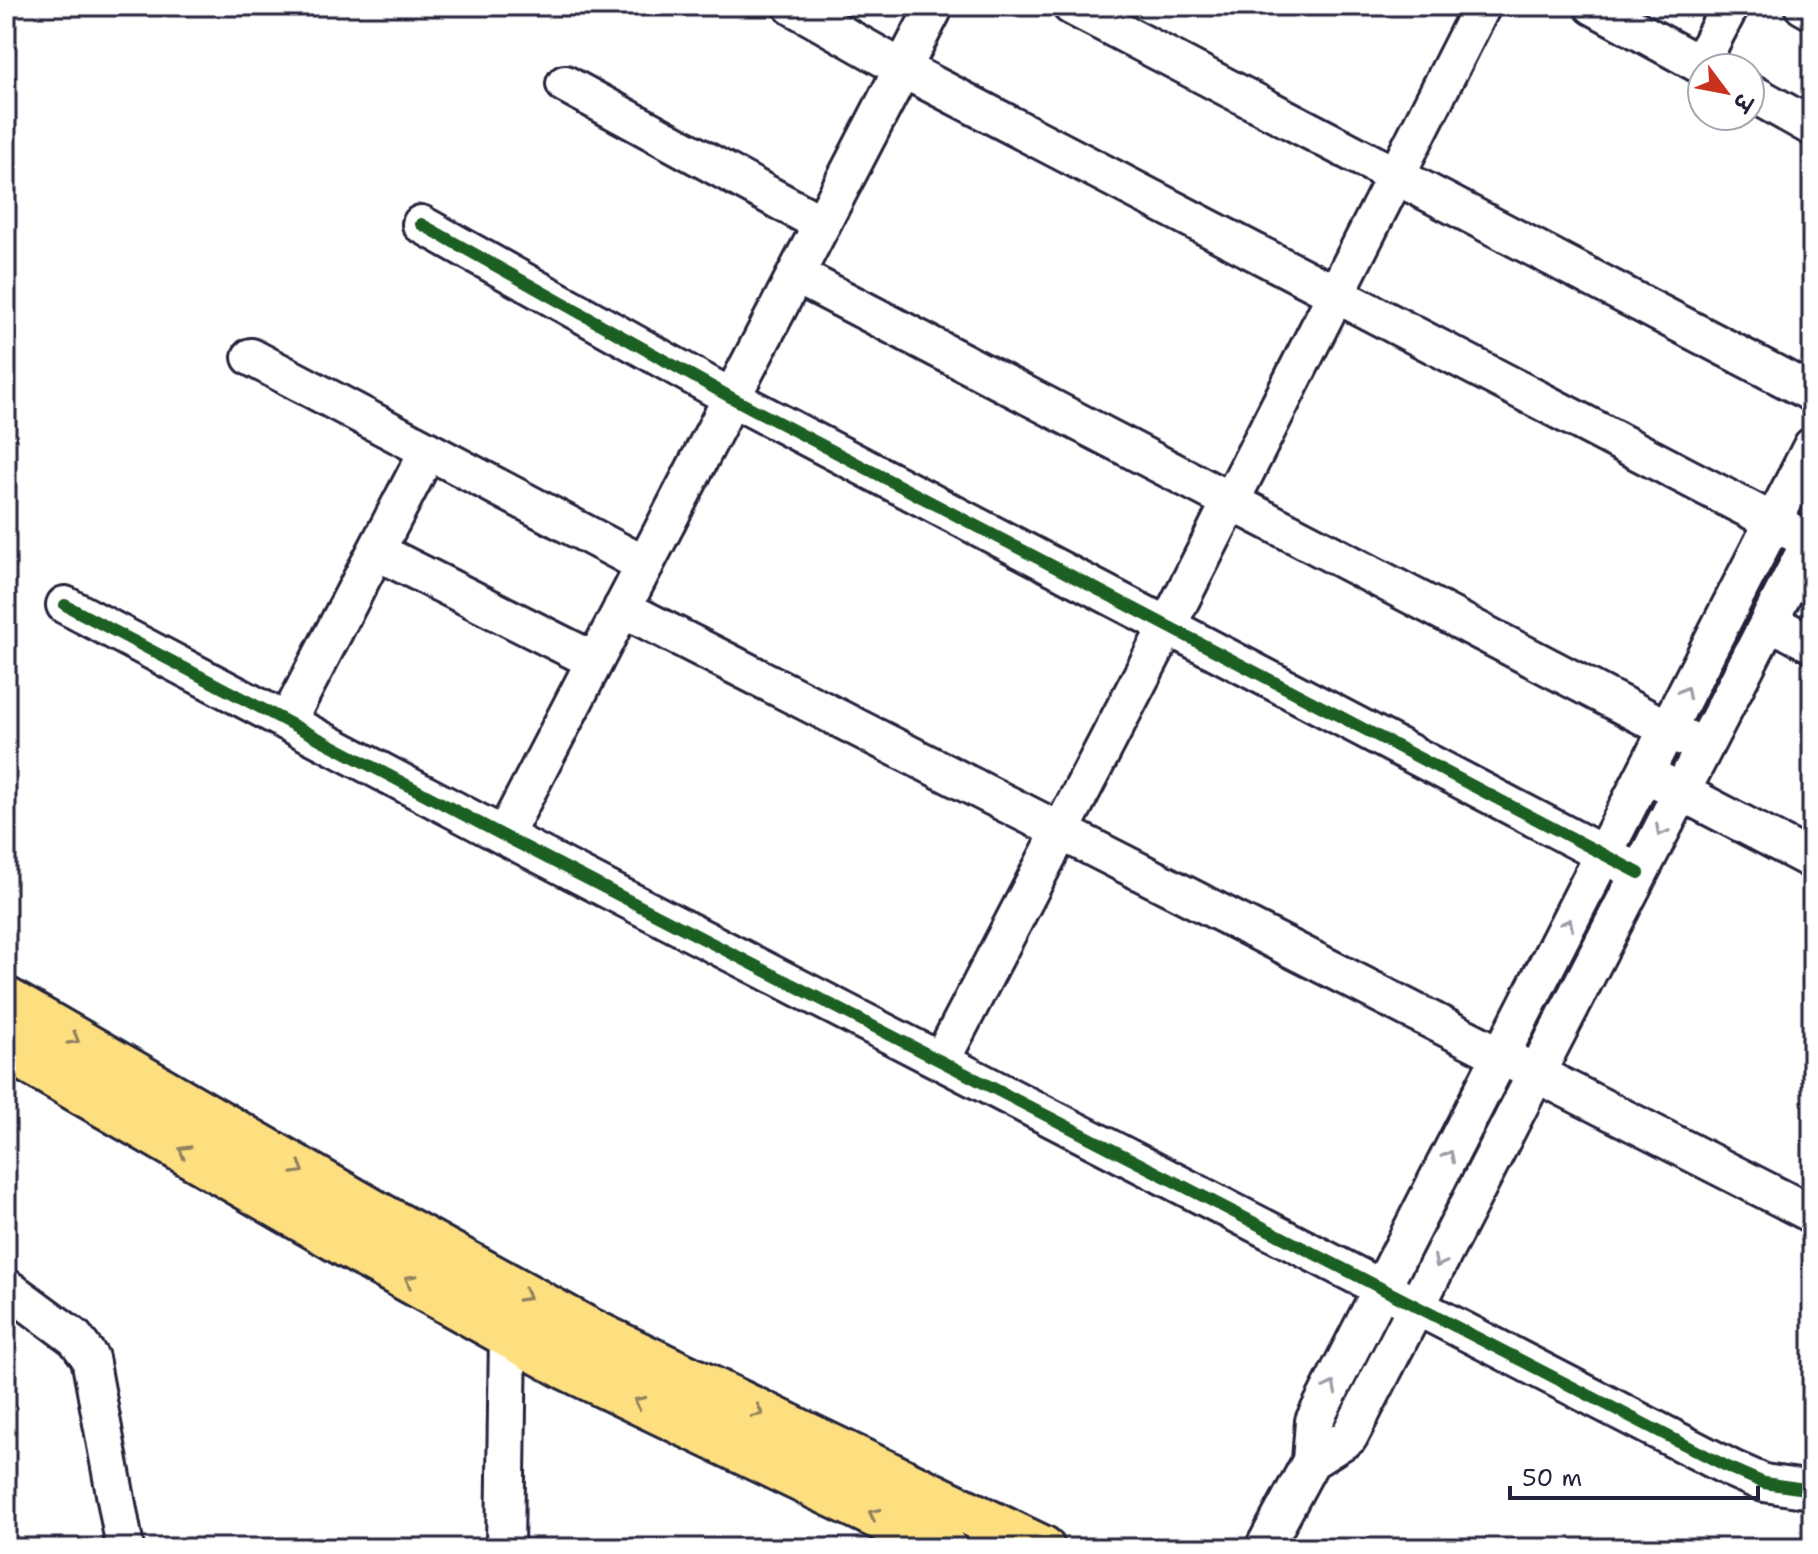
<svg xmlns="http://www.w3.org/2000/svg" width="1818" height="1554" font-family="'Shantell Sans','Playpen Sans Deva',sans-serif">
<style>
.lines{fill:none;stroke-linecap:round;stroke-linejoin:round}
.minor-casing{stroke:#22223b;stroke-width:42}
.major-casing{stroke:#22223b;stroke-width:50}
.minor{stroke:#fff;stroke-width:36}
.major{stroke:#fddf80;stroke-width:44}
.cycleway-casing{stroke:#fff;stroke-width:17}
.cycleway{stroke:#1b5e20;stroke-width:12}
.oneway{stroke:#9c9ca7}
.oneway2{stroke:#90805e}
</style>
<rect width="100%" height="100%" fill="#fff"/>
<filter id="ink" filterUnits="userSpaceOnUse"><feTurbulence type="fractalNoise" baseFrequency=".0125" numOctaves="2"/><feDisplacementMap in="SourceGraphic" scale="16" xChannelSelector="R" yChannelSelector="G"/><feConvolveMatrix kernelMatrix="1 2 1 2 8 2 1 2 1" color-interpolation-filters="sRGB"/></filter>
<g filter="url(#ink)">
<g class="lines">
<defs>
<path id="minor" d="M792,6l111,63 907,472
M1071,6l741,387
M1593,6l113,62
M1803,6l9,5
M1700,64l30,-58
M565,84l257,140
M1750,92l62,35
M421,224l311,174 907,475
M796,275l893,465
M251,357l394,208
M376,551l219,110
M65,605l439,231 1228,633 32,14 48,7
M622,608l1190,606
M1769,621l43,23
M287,722l141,-271
M1660,781l152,79
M504,836l431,-830
M942,1059l226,-434 314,-619
M6,1287l69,51 15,20 35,190
M1311,1461l38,-24 463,-899
M505,1548l3,-214
M1264,1548l47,-87 3,-40 498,-975"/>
<path id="major" d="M6,1000l364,210 216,119 456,219
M6,1048l344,199 216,120 378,181"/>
</defs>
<!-- minor casing -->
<use href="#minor" class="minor-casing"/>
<!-- major casing -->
<use href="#major" class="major-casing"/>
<!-- minor -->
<use href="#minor" class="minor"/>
<!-- major -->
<use href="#major" class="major"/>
<defs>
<path id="cycleway" d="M421,224l311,174 907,475
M65,605l439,231 1228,633 32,14 48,7"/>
</defs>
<!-- cycleway casing -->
<use href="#cycleway" class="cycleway-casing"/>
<!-- cycleway -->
<use href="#cycleway" class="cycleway"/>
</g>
<!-- one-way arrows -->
<defs><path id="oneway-chevron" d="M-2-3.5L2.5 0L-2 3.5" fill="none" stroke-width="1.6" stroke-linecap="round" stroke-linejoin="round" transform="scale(2)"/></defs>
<g class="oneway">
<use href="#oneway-chevron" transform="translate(1685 692) rotate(-63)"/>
<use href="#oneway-chevron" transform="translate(1661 831) rotate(118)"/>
<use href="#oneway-chevron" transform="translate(1568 924) rotate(-63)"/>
<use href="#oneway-chevron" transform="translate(1449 1156) rotate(-63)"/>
<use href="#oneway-chevron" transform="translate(1439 1262) rotate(117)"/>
<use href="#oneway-chevron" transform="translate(1331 1387) rotate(-63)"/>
</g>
<g class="oneway2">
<use href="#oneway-chevron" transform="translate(74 1039) rotate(30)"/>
<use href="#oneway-chevron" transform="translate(184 1151) rotate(-150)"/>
<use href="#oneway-chevron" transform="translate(299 1169) rotate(30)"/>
<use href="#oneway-chevron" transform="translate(410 1280) rotate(-151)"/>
<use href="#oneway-chevron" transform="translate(525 1296) rotate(29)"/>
<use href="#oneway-chevron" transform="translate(639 1402) rotate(-154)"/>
<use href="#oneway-chevron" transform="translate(758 1412) rotate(26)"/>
<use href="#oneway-chevron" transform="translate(874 1514) rotate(-154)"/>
</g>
</g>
<!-- margin -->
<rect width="1818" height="1554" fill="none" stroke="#fff" stroke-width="32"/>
<rect x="16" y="16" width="1786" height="1522" fill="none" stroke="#22223b" stroke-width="3" filter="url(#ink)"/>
<!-- north arrow -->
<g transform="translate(1726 92) rotate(122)"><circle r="38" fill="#ffffff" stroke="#a7a7b1" stroke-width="2"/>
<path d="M0-6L14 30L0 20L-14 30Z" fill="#c8321e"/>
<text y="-12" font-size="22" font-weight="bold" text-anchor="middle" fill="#22223b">उ</text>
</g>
<!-- scale -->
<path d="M1510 1486v12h248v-12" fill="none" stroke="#22223b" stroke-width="4"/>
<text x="1522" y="1486" font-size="24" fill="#22223b" stroke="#ffffff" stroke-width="6" paint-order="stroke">50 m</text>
</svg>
